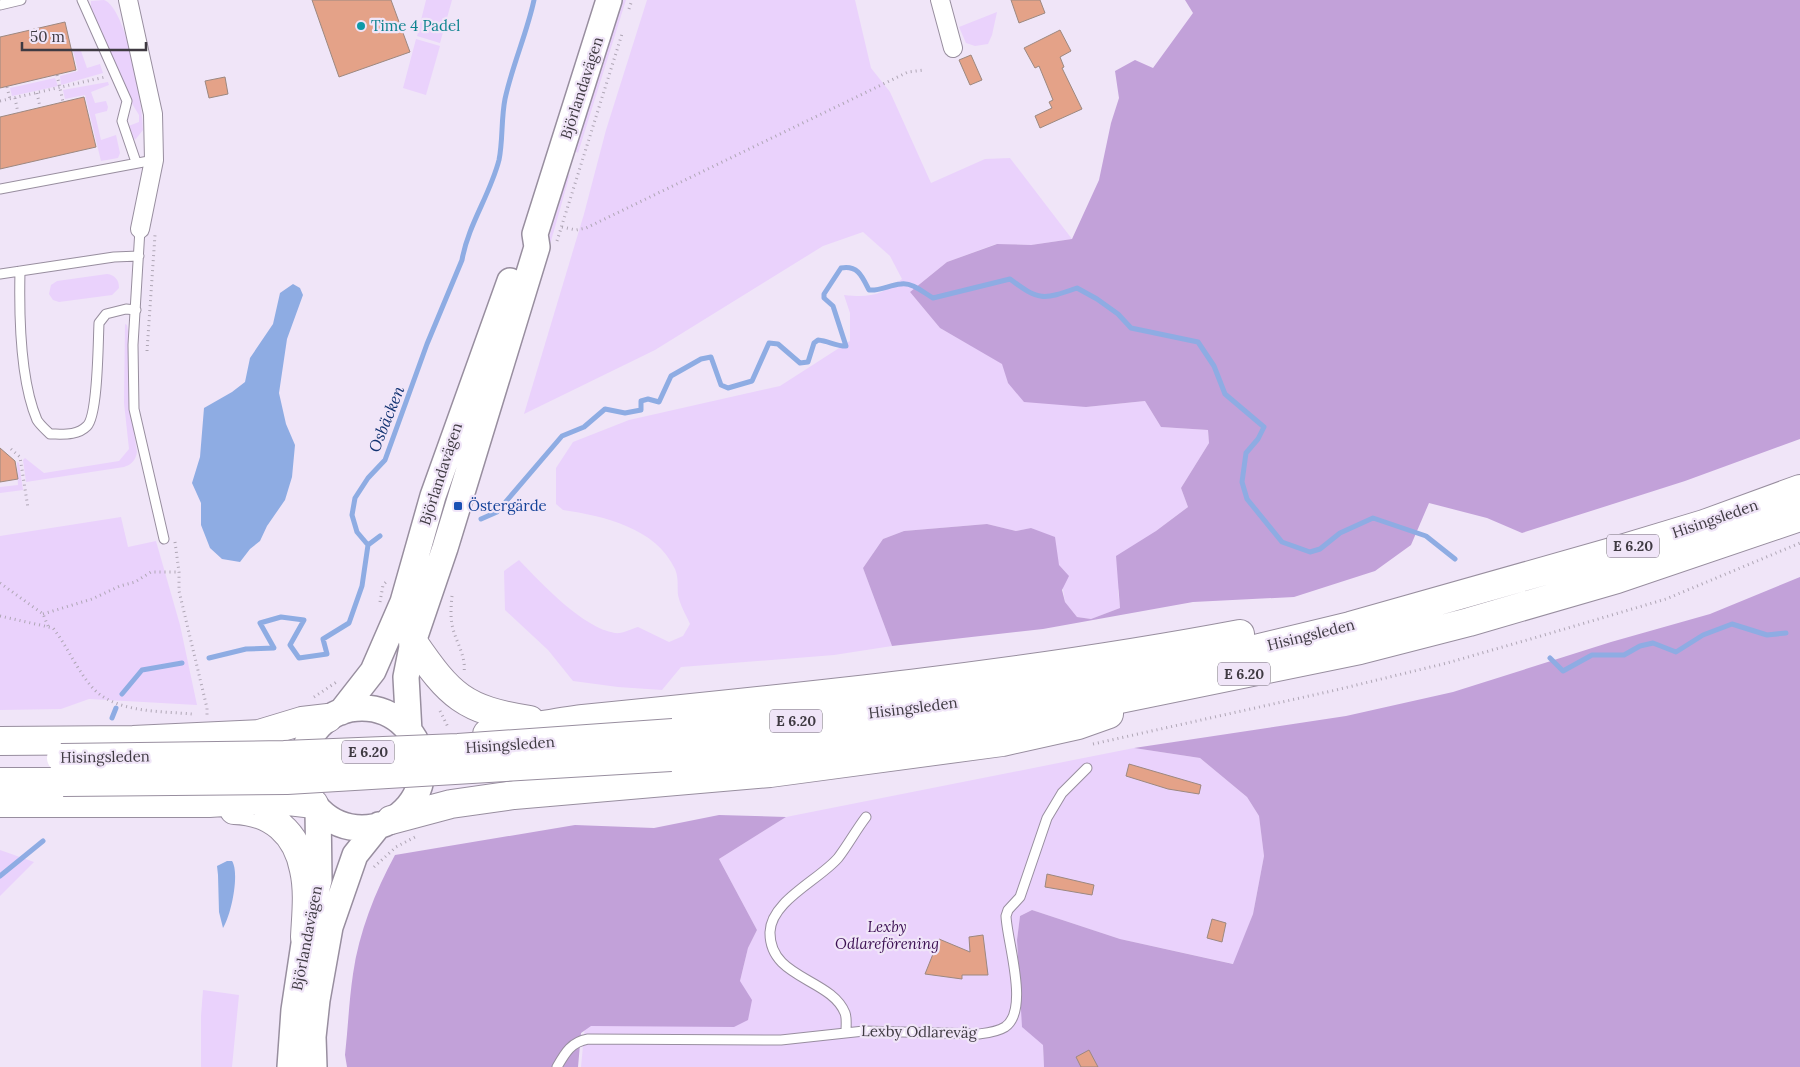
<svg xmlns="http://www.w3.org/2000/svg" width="1800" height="1067" font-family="Lora,serif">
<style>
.green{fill:#ead2fc}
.forest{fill:#c2a1d9}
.water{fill:#8eace3}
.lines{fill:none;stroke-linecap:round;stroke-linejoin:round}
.stream{stroke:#8eace3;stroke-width:5}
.building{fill:#e4a288;stroke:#9c8880}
.lane-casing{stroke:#988e9f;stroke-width:11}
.street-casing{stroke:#988e9f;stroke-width:20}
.secondary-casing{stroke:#988e9f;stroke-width:28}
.highway-casing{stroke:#988e9f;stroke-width:30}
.path{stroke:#afa6b5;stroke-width:3;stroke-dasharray:1 4;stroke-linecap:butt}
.lane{stroke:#fff;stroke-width:9}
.street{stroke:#fff;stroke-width:18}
.secondary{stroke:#fff;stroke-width:25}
.highway{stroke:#fff;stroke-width:28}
.highway-bridge-casing{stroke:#988e9f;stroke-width:30;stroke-linecap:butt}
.highway-bridge{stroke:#fff;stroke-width:28}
.culture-dot{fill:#0f9aa8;stroke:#f0e5f8;stroke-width:2}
.transit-dot{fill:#1a4fb4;stroke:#f0e5f8;stroke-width:2}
.labels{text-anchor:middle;stroke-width:4.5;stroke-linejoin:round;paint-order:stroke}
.shield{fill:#f0e5f8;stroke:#746d79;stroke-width:1}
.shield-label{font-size:14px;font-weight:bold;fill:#3f3a42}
.culture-label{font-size:15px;fill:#0d838f;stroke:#f0e5f8;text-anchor:start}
.street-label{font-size:15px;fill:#3f3a42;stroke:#f0e5f8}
.transit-label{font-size:15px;fill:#164399;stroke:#f0e5f8;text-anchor:start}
.park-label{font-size:15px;font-style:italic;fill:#3b0f52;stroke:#f0e5f8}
.water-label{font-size:16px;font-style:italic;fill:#113271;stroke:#f0e5f8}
</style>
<rect width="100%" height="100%" fill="#f0e5f8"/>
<!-- green -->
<path class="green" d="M104,0c23,8 39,106 39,130l-8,10 -9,-13 13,-5v-7l-8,-13 -40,-95v-6z
M426,0h26l-12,43 -23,-7z
M623,0h3l-48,153 -3,-2z
M647,0h208l16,68 19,24 41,91 54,-24 25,-1 62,81 -41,6 -35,-1 -49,18 -37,30 30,36 63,36 5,19 78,24 59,-6 16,26 47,3 1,13 -28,45 7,19 -32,24 -38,59 2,18 -29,11 -14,-2 -12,-15 -6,-37 -27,-37 -16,3 -29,-7 -83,7 -21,8 -20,29 29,78 -58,9 -153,12 -19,23 -44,-3 -45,-6 -25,-31 -43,-40 -1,-39 15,-11c23,24 64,68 96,73 7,1 16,-4 23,-6l31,15 14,-6 7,-12c-4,-9 -10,-19 -12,-29 -1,-9 1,-16 -3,-26 -19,-41 -71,-53 -112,-59l-7,-6v-36l17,-26 56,-22 151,-34 70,-45v-28l-6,-18c27,3 37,0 58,-16l-12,-23 -27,-24 -40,14 -168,104 -131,64 60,-200 22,-84z
M997,12l-5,23 -4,9 -13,2 -9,-3 -7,-16z
M416,39l24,7 -14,49 -23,-7z
M73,50l8,1 6,17 13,-4 3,9 -42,12 -1,-9 18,-5z
M55,78l3,8 -46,10 -2,-8z
M108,82l1,3 -18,7 4,11 11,-2 2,6 -1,4 -12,3 6,26 15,-5 4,18 -2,5 -17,3 -16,-66 -20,4 -2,-9z
M570,174l-53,187 -4,-2 54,-182z
M107,274c8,1 12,6 12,14l-7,7 -53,7 -6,-2 -4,-6 2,-9 6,-4z
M125,324l2,1 1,6 2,76 7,45c-1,8 -6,13 -13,15l-98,15 -3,-22 2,-2 19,15 75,-12 10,-12 -5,-46z
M17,462l2,1 4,27 -23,3v-6l18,-2z
M121,517l7,30 28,-6 24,84 17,80 -108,-6 -28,10 -61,1v-174z
M1134,748l66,10 47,39 12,19 5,40 -11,58 -19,50 -114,-25 -88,-29 -12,6 -3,24 1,30 25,75 1,22h-463l4,-42 155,-44 8,-33 9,-18 -38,-71 67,-42z
M0,850l34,12 -34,34z
M203,990l36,5 -7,72h-31v-51z"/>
<!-- forest -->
<path class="forest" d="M1185,0h615v439l-115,42 -163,52 -35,-15 -58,-15 -18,42 -36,26 -81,26 -101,5 -150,27 -151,17 -29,-78 20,-29 21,-8 83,-7 29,7 15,-3 24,9 4,28 10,11 -7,14 3,12 12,15 14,2 29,-11 -4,-52 40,-25 32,-24 -7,-19 28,-45 -1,-13 -47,-3 -16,-26 -59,6 -62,-5 -16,-19 -6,-19 -62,-36 -30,-36 37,-30 50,-18 34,1 41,-6 27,-59 12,-57 8,-25 -4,-27 20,-11 18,8 40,-55z
M1800,577v490h-756l-1,-22 -21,-18 -5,-87 3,-24 12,-6 88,29 113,25 20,-50 11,-58 -5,-40 -12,-19 -47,-39 -66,-10 212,-32 107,-24 158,-50 99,-28z
M719,815l67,2 -67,42 38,71 -9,18 -8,33 12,19 -4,20 -14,7 -143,-1 -10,7 -3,34h-231l-2,-12c3,-27 4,-54 8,-81 6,-42 22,-82 42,-119l180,-30 79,3z"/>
<!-- water -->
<path class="water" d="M293,284l7,4 3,7 -16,44 -8,54 7,31 9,21 -3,32 -7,23 -18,26 -7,15 -10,8 -10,13 -18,-3 -12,-11 -9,-23v-22l-9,-20 8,-26 4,-49 28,-16 13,-10 5,-24 23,-34 7,-31z
M227,861h5c8,12 -1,55 -9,67l-4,-16 -1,-37 -1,-9z"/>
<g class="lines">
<!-- stream -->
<path class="stream" d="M481,519l16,-7 65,-76 22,-9 21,-18 20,4 16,-3v-9l7,-2 11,3 12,-26 30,-17 10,-2 10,28 7,3 24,-7 17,-38 9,1 22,19 8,-1 6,-19 4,-3c11,1 17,6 28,6l-13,-40 -9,-8v-4l17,-26c17,-3 21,8 28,22 12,1 20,-5 32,-6 11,-2 23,9 32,14l77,-19c29,22 33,21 67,9l20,11 21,15 13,14 67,14 16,24 11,28 39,33 -6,12 -12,14 -4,29 5,17 35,43 28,10 10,-3 20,-16 33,-15 53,18 29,23
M368,545l12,-9
M209,658l37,-9 28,-1 -14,-25 21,-6 23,3 -14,25 9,13 28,-4 -4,-15 26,-16 13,-37 6,-41 -11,-13 -5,-17 3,-17 13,-20 17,-18 42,-116 35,-84c6,-35 28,-65 37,-100 4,-19 2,-41 6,-61 7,-33 22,-66 29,-99
M1550,658l13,13 29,-16h32l16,-9 13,-3 23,9 27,-17 29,-11 35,11 19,-2
M122,694l20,-24 40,-7
M112,718l4,-10
M0,876l43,-35"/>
</g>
<!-- building -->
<path class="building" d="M312,0h79l19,52 -71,25z
M1011,0h29l5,13 -26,10z
M65,22l11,48 -76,18v-51z
M1060,30l11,21 -11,6 4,10 -2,1 20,41 -42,19 -5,-12 17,-8 -3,-6 4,-2 -14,-34 -4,2 -11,-20z
M971,55l11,25 -12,5 -11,-25z
M225,77l3,17 -19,4 -4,-17z
M84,97l12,50 -96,22v-52z
M0,448l15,13 3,18 -18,3z
M1129,764l72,21 -2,9 -31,-5 -42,-13z
M1047,874l47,11 -2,10 -47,-8z
M1212,919l14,4 -4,19 -15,-4z
M983,935l5,40h-26v4l-37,-5 14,-35 31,13 -1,-15z
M1089,1050l9,17h-17l-5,-10z"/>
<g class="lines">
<defs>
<path id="lane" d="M82,0l45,101 -5,20 14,41
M0,5l21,-5
M0,189l154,-29
M140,229l-7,116 1,64 30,130
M20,271c-1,43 0,109 17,149 3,5 9,10 13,14 13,0 27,2 37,-8 11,-11 11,-83 12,-103l7,-9 20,-5 10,1
M0,274l114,-17 25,-1
M846,1031c0,-5 1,-13 -1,-18 -14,-35 -76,-34 -75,-81 1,-31 49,-52 68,-74 10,-13 18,-28 28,-41
M557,1067c8,-14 14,-25 31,-28l193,1 83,-9 115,3c8,-1 18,-2 26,-7 25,-17 2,-85 1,-111l2,-6 12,-13 27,-79 15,-25 25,-25"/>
<path id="street" d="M128,0l25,114 1,46 -14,69
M940,0l13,48"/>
<path id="secondary" d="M302 768a60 60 0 1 1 120 0a60 60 0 1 1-120 0Z
M341,712l32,-41 30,-69 30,-106 77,-215
M409,732l-3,-55 7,-35 32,-94 92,-301 -2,-13 74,-234
M290,1067l4,-57 11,-73 14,-57 -1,-71
M314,1067l-1,-30 4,-37 13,-73 25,-72 24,-30"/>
<path id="highway" d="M413,642c37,54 51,68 117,78
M673,733l195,-18 236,-34 72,-13 174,-42 258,-73 96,-29 96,-35
M487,734c33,-4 64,-11 96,-15 220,-22 440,-44 657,-85
M0,741l133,-1 126,-6 43,-13 26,-3
M671,757l195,-21 239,-34 255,-52 109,-28 148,-43 183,-62
M0,782h63
M0,803h209l62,-4 43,5
M234,810c38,1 63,23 70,60 5,22 2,46 1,67
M391,820l60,-16 63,-9 256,-22 232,-31 76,-17 31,-11"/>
</defs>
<!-- lane casing -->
<use href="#lane" class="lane-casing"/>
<!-- street casing -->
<use href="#street" class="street-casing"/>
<!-- secondary casing -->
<use href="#secondary" class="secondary-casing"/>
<!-- highway casing -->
<use href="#highway" class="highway-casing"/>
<!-- path -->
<path class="path" d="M629,9l3,-9
M57,75l6,27
M7,87l3,12
M37,93l3,14
M15,98l3,15
M0,101l105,-24
M562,227l14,3 10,-2 322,-156 16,-2
M557,241l65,-207
M147,351l8,-116
M11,449l9,8 8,51
M175,542l4,30v19l28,117v7
M0,583l43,31 5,12
M452,596c-1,11 -2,22 1,33 4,15 13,27 11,44
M380,602l3,-17 5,-5
M43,614l49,-15 28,-13 15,-4 16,-10h28
M0,616l53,12c14,18 23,40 38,58 22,27 69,25 101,28
M314,697l24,-16
M440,711l8,16
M1093,744l243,-54 111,-27 87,-25 132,-39 134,-56
M374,867l22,-20 19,-10"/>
<!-- lane -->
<use href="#lane" class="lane"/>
<!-- street -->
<use href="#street" class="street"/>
<!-- secondary -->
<use href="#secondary" class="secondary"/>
<!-- highway -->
<use href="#highway" class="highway"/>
<defs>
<path id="highway-bridge" d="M61,758l223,-3 174,-7 215,-15
M63,782l224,-2 384,-23"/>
</defs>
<!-- highway-bridge casing -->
<use href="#highway-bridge" class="highway-bridge-casing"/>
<!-- highway-bridge -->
<use href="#highway-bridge" class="highway-bridge"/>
</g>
<!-- markers -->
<circle class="culture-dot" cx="361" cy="26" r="5"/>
<rect class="transit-dot" x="453" y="501" width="10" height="10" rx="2.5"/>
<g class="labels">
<!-- shield labels -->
<g class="shield">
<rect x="1607" y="534.5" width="52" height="23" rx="4"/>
<rect x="1218" y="662.5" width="52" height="23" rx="4"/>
<rect x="770" y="709.5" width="52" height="23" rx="4"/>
<rect x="342" y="740.5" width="52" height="23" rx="4"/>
</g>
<g class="shield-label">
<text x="1633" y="551">E 6.20</text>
<text x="1244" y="679">E 6.20</text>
<text x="796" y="726">E 6.20</text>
<text x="368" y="757">E 6.20</text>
</g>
<!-- culture labels -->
<g class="culture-label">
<text x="371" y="31">Time 4 Padel</text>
</g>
<!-- street labels -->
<g class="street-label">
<text transform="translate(582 88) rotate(-72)" y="5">Björlandavägen</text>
<text transform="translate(441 474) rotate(-72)" y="5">Björlandavägen</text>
<text transform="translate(1715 519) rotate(-19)" y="5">Hisingsleden</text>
<text transform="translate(1311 635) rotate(-14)" y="5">Hisingsleden</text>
<text transform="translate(913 708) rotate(-7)" y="5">Hisingsleden</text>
<text transform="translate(510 745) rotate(-4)" y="5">Hisingsleden</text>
<text transform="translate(105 757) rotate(-1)" y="5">Hisingsleden</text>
<text transform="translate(307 938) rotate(-79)" y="5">Björlandavägen</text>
<text transform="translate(919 1032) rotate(1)" y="5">Lexby Odlareväg</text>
</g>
<!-- transit labels -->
<g class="transit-label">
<text x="468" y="511">Östergärde</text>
</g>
<!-- park labels -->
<g class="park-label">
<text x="887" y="932">Lexby<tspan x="887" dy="17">Odlareförening</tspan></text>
</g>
<!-- water labels -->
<g class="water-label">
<text transform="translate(386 419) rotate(-68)" y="6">Osbäcken</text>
</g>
</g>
<!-- scale -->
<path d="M22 42v8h124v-8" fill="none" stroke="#3f3a42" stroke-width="2.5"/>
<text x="30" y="42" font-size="15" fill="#3f3a42" stroke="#f0e5f8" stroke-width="4" paint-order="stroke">50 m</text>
</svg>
